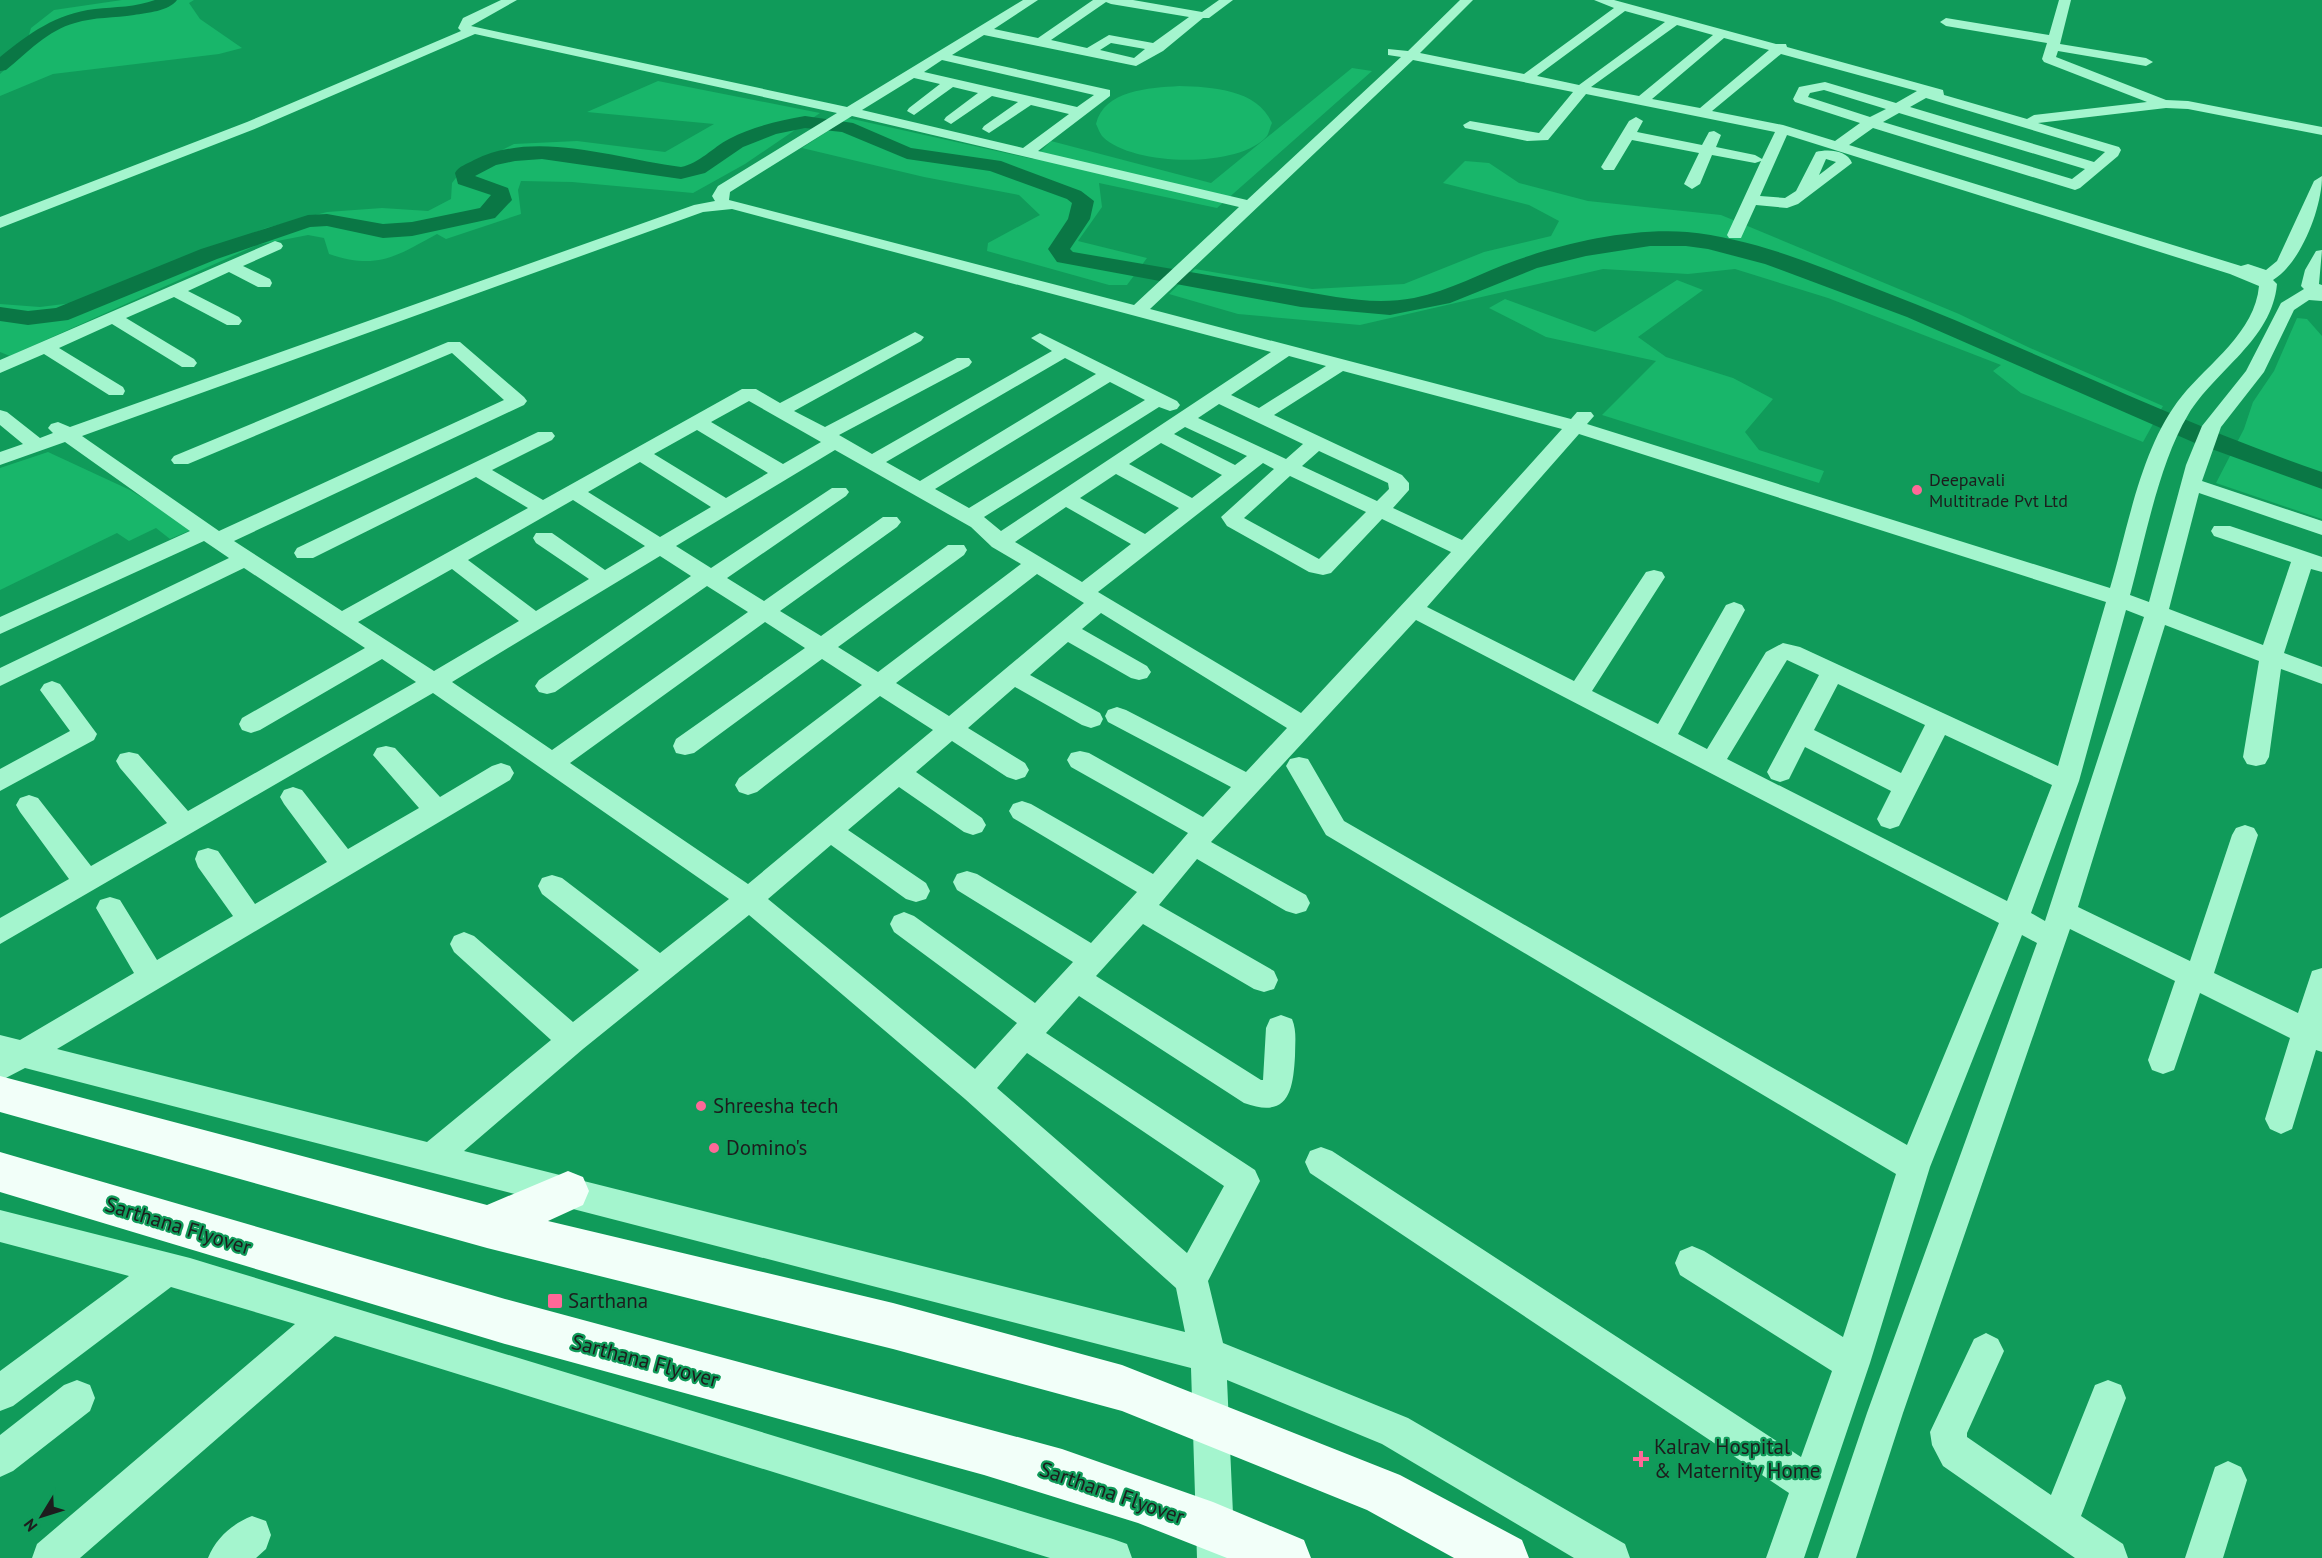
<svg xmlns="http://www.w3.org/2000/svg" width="2322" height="1558" font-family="'PT Sans',sans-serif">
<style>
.green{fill:#18b66a}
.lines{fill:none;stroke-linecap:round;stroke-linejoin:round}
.river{fill:#0a7745;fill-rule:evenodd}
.minor{fill:#a4f5ce;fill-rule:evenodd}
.major{fill:#f2fff9;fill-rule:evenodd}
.poi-dot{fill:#ff6898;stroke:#109b5a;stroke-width:2}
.labels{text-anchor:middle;stroke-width:4.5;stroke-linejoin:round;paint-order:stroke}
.poi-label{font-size:18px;fill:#1d1d1d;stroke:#109b5a;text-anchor:start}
.near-poi-label{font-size:21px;fill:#1d1d1d;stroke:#109b5a;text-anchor:start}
.near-street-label{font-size:21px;fill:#1d1d1d;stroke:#109b5a}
</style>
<rect width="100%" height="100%" fill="#109b5a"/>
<!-- green -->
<path class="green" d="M122,0h72l-5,3 11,16 42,29 -23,6 -166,20 -53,22v-22l24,-22 7,-24 23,-18z
M1352,68l20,3 -155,137 -118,-25 3,24 -24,34 69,17 -20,27h-18l-122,-34 1,-8 52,-28 -21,-20 -95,-18 -122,-29 46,-30 185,41 18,-18 160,42z
M658,81l162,32 -75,51 -52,29 -121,-11 -51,-1 -3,9 3,24 -75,25 -9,-5c-42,23 -60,36 -108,20l-5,-16 -16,-3 -51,10 -247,111 -10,-4v-48l40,3 32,-4 194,-75 61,-16 55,-4 46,3 23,-12 1,-16 10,-13 52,-26 63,-3 88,11 49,-28 -127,-12z
M1179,86c33,1 78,3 93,37 -2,4 -3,10 -5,13 -28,33 -135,30 -164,1 -3,-3 -5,-9 -7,-13 8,-34 53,-36 83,-38z
M1465,161l24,2 30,20 69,18 133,14 238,99 71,34 133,58 -20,36 -122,-49 -28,-22 8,-6 -173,-67 -93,-29 -47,5 -85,-5 -243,56 -122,-11 -69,-20 26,-25 117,20 92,-5 80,-32 67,-16 8,-15 -30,-16 -86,-22z
M1677,280l26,10 -65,47 28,20 67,21 40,21 -28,33 14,18 65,21 -5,12 -217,-68 54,-54 -110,-24 -57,-29 16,-9 90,33z
M2297,318l10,1 15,17v183l-106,-36 28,-54 9,-27 21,-31z
M48,452l82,38 63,39 -23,10 -14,-11 -27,13 -12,-8 -117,57v-122z"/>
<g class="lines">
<!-- river -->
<path class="river" d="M155,0h22c-8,11 -30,13 -43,15 -19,3 -40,2 -59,8 -27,7 -48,30 -69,47l-6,1v-14c30,-24 55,-43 95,-48 20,-2 41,-2 60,-9z
M805,116l48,7 58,25 90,13 80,30 13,10 -4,18 -20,30 3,3 263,45c26,4 52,6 78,1 36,-7 68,-26 103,-38 51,-18 115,-32 170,-28 65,6 129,33 190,57 150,57 293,131 445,183v17l-127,-46 -288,-126 -142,-53 -57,-15 -22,-3h-36l-64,10 -49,12 -87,35 -60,12 -89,-8 -244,-45 -9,-13 20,-30 4,-16 -5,-4 -77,-28 -83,-12 -65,-27 -37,-4 -29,6 -33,13 -38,26 -24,6 -139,-20 -27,2 -19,4 -21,11 33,12 4,12 -17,18 -83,18 -29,2 -56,-12 -17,1 -93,32 -149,61 -40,5 -28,-4v-14l28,4 28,-3 145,-59 107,-34 19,-1 56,10 29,-2 68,-14 11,-13 -33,-11 -3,-11c4,-7 12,-9 19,-13 62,-31 142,-1 207,7 19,-4 31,-19 48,-28 24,-13 50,-18 76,-23z"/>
<!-- minor -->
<path class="minor" d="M501,0h16l-46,26 376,81 176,-107h15l-44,29 44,9 55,-38h40l69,12 17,-12h14l-24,18h-6l-40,33 -27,15 -152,-31 -32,20 158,35v6l-72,55 209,49 154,-143 -13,-2v-6l20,2 52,-51h13l-53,53 104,21 90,-66 -20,-8h20l162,44h10l1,3 156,43 1,5 83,24 7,-4 113,-13 -103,-40 -2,-3 5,-16 -101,-17 -6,-4 6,-4 103,17 10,-35h12l-11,44 86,14 7,4 -7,4 -88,-15 -2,6 110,43 22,1 134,26v8l-134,-26 -22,-1 -128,15 81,24 2,3 -3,6 -38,32 -5,2 -202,-62 -24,17 392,121 7,-2 18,6 11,-9 37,-80 8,-5c0,32 -21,87 -49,104l4,4c-5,56 -62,86 -89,131 -29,48 -43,125 -58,180l19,7 37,-137 16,-39 44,-55 35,-68 23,-14 -3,-3 4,-16 11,-19 6,-1 -3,34 3,1v16l-13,-1 -15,10 -30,62 -43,55 -19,54 120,40v14l-123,-42 -30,116 94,36 28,-83 -77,-26 -3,-5 3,-5h16l92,31v15l-11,-3 -27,84 38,14v17l-41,-15 -12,88 -4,7 -9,2 -9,-2 -4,-7 16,-96 -94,-36 -87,282 112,54 42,-126 4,-7 9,-3 9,3 4,7 -44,138 84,40 14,-42 10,-3v84l-6,-2 -24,79 -11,5 -11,-5 -5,-10 25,-81 -90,-45 -26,77 -11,4 -11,-4 -4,-10 27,-79 -105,-52 -167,484 -47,145h-38l49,-145 170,-470 -15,-8 -92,232 -60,196 -66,195h-38l23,-65 -479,-320 -5,-11 5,-11 11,-4 11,4 469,306 31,-86 -152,-96 -5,-12 5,-12 12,-5 12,5 139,86 53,-163 -570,-339 -40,-69 4,-7 9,-2 9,2 36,62 563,324 92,-222 -583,-303 -205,222 95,53 4,8 -4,8 -10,3 -10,-3 -89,-52 -38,46 115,66 4,9 -4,9 -10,3 -10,-3 -111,-65 -47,52 165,104h2l3,-52 4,-9 11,-4 11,4c5,12 3,24 3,37 -2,36 -7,63 -51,47l-165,-107 -33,37 209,137 5,11 -52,100 15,62 185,75 217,126 5,14h-56l-192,-114 -155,-64 8,178h-38l-6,-190 -1166,-300 -25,13v-46l20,5 114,-67 -38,-65 4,-8 10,-3 10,3 37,60 76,-44 -35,-49 -3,-8 3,-8 10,-3 10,3 37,53 72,-42 -43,-58 -4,-7 4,-7 9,-3 9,3 46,59 71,-41 -46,-53 4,-7 9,-2 9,2 45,49 52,-31 9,-3 9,3 4,7 -4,7 -453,269 370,93 124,-102 -97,-88 -4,-8 4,-8 10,-4 10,4 99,86 66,-52 -97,-76 -4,-8 4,-8 10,-3 10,3 98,75 69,-54 -296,-206 -433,251v-26l69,-39 -49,-67 -4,-7 4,-7 9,-3 9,3 53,68 76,-43 -47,-55 -4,-7 4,-7 9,-2 9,2 50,57 228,-129 -34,-23 -122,71 -9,3 -9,-3 -3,-6 3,-6 123,-70 -121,-80 -244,118v-18l229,-110 -25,-17 -204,93v-17l190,-86 -125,-89 -65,23v-13l23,-8 -23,-19v-15l7,2 33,26 13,-5 -5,-5 3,-4 7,-2 12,5 624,-222 21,-4 -3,-5 6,-10 119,-73 -362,-79 -218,94 -257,100v-11l247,-95 214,-91 -3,-3 5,-10zM1106,2l5,2 78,13 -36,26 -44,-8 -22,13 -36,-8zM1625,11l40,11 -86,63 -42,-9zM1677,25l36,10 -74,61 -48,-9zM1724,38l45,12 -69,58 -48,-9zM1111,43l34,6 -11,9 -34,-8zM1781,54l136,37 -21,12 -71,-21 -26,5 -6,12 2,3 65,21 -25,18 -52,-16 -71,-14zM942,60l152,35 -17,12 -153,-35zM1413,60l160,32 -34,41 -69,-12 -7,4 2,3 62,13 21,-1 38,-46 189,38 -13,27 -7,-4 -39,-8 5,-12 -7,-4 -5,1 -7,13 -65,-13 6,-11 -7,-4 -7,4 -28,46 3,3h10l18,-30 67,13 -15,31 8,5 8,-5 12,-29 43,8 6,-2 -34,74 2,3h12l15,-33 31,3 11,-4 54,-41c-5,-13 -24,-14 -36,-11l-20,39 -11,7 -25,-2 27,-61 443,139 29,12c-4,46 -50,77 -77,110 -41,50 -54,132 -72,192l-523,-164 7,-8 -3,-4h-14l-6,7 -421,-110zM914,78l26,6 -31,24 -2,3 7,4 39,-28 25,6 -32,24 -2,3 7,4 41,-28 26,6 -34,24 -2,3 7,4 42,-28 38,9 -46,34 -161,-38zM1824,90l62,19 -16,8 -62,-20 2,-4zM1926,98l179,54 -11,10 -184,-55zM1899,113l186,56 -13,10 -189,-57zM852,116l387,91 -105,98 -405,-105 1,-8zM1826,159l10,3 -17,13zM732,209l539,143 -270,179 -17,-14 175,-110 11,4 7,-2 3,-4 -3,-4 -137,-68 -9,5 21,13 -180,103 -33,-19 130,-69 3,-4 -3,-4h-12l-132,69 -31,-16 127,-70 3,-4 -9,-5 -135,71 -24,-14h-14l-199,111 -51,-30 60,-30 3,-4 -3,-4h-14l-241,116 -3,5 3,5h16l163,-81 52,31 -186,103 -108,-70 290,-136 3,-4 -3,-4 -64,-55h-12l-274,114 -3,4 3,4h14l264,-111 52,47 -285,131 -137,-95 621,-224zM1289,356l37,10 -67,42 -28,-13zM1065,358l31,16 -176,107 -34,-19zM1343,371l219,58 -100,111 -69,-32 16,-18v-7l-7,-8 -128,-60zM1110,382l35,18 -176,108 -34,-19zM749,401l72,41 -38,22 -72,-42zM1219,404l84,40 -17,15 -88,-41zM1185,427l62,29 -12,9 -61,-31zM697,430l71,43 -42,25 -72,-44zM1579,434l527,168 -48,164 -258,-119 -17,-4 -17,9 -59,97 -29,-15 67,-124 -3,-5 -8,-3 -8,3 -68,119 -66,-33 73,-114 -3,-5 -8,-2 -8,2 -72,109 -147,-74zM1161,443l61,32 -30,23 -63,-34zM835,450l136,77 21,20 29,17 -143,108 -40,-25 126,-92 3,-5 -3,-5h-16l-127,91 -41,-25 117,-84 4,-5 -4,-5h-14l-119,84 -37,-23 119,-82 3,-4 -3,-4h-14l-121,80 -35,-22zM1319,451l69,32 1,6 -12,12 -75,-35zM640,462l71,45 -51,30 -72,-45zM1263,463l11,6 -53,48 6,9 82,46 14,3 8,-2 51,-54 69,33 -150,161 -203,-121zM1116,474l63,34 -34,26 -65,-36zM1290,476l76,36 -47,47 -75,-41zM573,500l72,46 -40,24 -53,-37h-16l-3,5 3,5 53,36 -53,32 -68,-51zM1066,507l65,37 -49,38 -67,-40zM660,556l31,20 -152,104 -4,6 4,6 8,2 8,-2 152,-106 41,26 -196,138 -100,-68zM452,569l67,52 -85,50 -76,-49zM1037,574l47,29 -135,113 -53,-33zM2126,610l18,7 -99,304 -14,-8 48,-132zM1101,613l186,115 -41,44 -120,-62 -9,-3 -9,3 -3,6 3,6 123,65 -28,30 -114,-64 -9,-2 -9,2 -4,7 4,7 117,66 -35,41 -122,-70 -9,-3 -9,3 -4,7 4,7 124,74 -46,51 -114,-69 -10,-3 -10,3 -4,8 4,8 116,72 -38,41 -121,-87 -10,-4 -10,4 -4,8 4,8 123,91 -42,46 -207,-170 63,-54 75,54 10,3 10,-3 4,-8 -4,-8 -78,-53 51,-43 65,45 9,3 9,-3 4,-7 -4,-7 -66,-46 36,-31 55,36 9,3 9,-3 4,-7 -4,-7 -57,-35 47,-41 67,38 9,3 9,-3 3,-6 -3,-6 -70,-38 38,-33 63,36 8,2 8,-2 4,-6 -4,-6 -65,-37zM765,622l40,26 -129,91 -3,7 3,7 9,2 9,-2 128,-94 40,26 -123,93 -4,7 4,7 9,3 9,-3 123,-96 53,34 -185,154 -178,-121zM1787,660l32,15 -52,97 4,7 9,3 9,-3 16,-32 86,44 -14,28 4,7 9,3 9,-3 46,-91 107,50 -45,116 -280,-142zM1838,684l87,41 -24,48 -87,-43zM749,915l216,184 211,189 9,44 -721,-181 119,-102zM1027,1053l197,133 -37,67 -190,-165z
M275,241l6,2 2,3 -2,3 -38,17 27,13 2,4 -2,4h-12l-29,-15 -41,19 51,26 3,4 -3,4h-12l-53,-28 -48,21 68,41 3,4 -3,4h-12l-70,-43 -53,24 64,39 2,4 -2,4h-14l-65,-41 -44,19v-13z
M52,681l8,3 37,50 -3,6 -94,51v-22l70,-38 -30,-41 4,-6z
M0,1210l190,48 923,281 14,5 5,14h-82l-715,-222 -255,222h-48l5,-14 258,-220 -124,-37 -158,119 -13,5v-40l129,-95 -129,-34z
M1986,1333l12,6 6,12 -37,82v4l84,58 44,-110 13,-5 13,5 5,13 -45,118 42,28 5,14h-53l-132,-92 -11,-21 -2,-13 44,-93z
M77,1380l13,5 5,13 -5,13 -77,60 -13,6v-42l64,-50z
M2228,1461l13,6 6,13 -24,78h-38l30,-91z
M252,1516l14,5 5,14 -5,14 -10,9h-48c8,-20 24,-34 44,-42z"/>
<!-- major -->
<path class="major" d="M0,1076l487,129 81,-34 15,6 6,14 -6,14 -35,16 345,82 229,62 278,110 122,65 7,18h-75l-87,-48 -245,-99 -229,-62 -406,-101 -487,-136z
M0,1152l505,147 557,150 151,53 91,38 7,18h-84l-89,-35 -154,-48 -479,-131 -505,-152z"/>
</g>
<!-- markers -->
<g class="poi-dot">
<circle cx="1917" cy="490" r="6"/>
<circle cx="701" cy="1106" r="6"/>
<circle cx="714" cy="1148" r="6"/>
<rect x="547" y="1293" width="16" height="16" rx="3"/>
<path d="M1638 1450h6v6h6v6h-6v6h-6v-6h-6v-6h6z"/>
</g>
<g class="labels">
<!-- poi labels -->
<g class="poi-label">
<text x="1929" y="486">Deepavali<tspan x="1929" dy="21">Multitrade Pvt Ltd</tspan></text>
</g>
<!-- near-poi labels -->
<g class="near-poi-label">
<text x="713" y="1113">Shreesha tech</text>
<text x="726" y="1155">Domino's</text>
<text x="568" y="1308">Sarthana</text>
<text x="1654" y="1454">Kalrav Hospital<tspan x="1654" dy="24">&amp; Maternity Home</tspan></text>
</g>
<!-- near-street labels -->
<g class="near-street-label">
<text transform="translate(178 1226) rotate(17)" y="7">Sarthana Flyover</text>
<text transform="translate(645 1361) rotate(15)" y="7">Sarthana Flyover</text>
<text transform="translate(1112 1493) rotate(19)" y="7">Sarthana Flyover</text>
</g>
</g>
<!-- north arrow -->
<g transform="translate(42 1516) rotate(232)" stroke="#109b5a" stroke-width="4.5" paint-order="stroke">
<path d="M0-4.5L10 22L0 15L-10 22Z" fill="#1d1d1d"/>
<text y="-9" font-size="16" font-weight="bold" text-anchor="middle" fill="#1d1d1d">N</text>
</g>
</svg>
